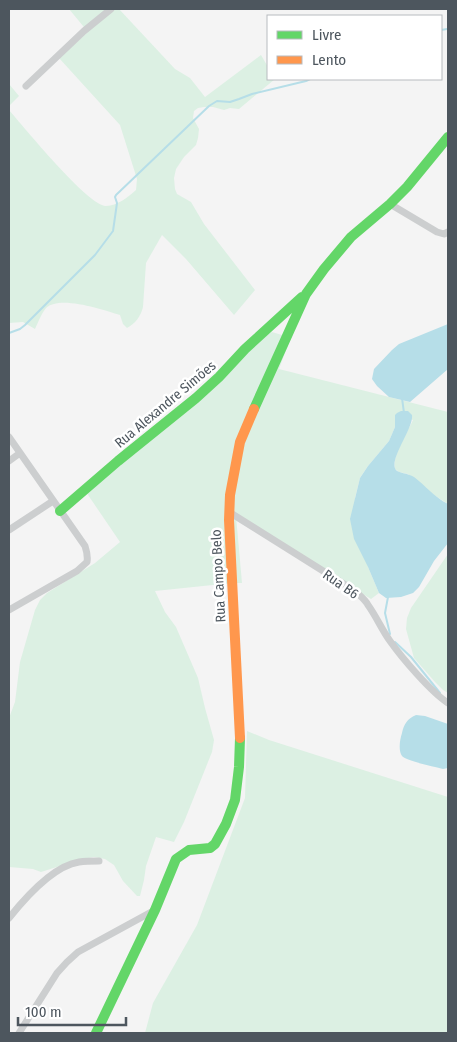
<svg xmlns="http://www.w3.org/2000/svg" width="457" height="1042" font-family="'Fira Sans Condensed',sans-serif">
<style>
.green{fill:#dcf0e3}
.water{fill:#b6dee8}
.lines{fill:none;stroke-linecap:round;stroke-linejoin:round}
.stream{stroke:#b6dee8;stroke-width:2}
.street{stroke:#cccecf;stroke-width:7}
.fast{stroke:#63d668;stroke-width:10}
.slow{stroke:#ff974d;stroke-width:10}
.labels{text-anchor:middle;stroke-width:5;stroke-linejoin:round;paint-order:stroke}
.street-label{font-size:14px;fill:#4d565e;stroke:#fff}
</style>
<rect width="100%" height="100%" fill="#f4f4f4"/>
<!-- green -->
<path class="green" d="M69,9h50l56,60 15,9 15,19 56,-42 7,12v12h7l-36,30 -9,-1 -6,2 -11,-3h-9l-6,1 -4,3 -1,7 6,11 -1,9 -2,7 -12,12 -8,12 -2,9 1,11 2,5 14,8 13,22 51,66 -21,25 -48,-56 -24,-24 -16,28 -3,44c-2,9 -8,17 -16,21l-4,-4 -3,-9c-17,-5 -60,-20 -74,-7 -5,6 -8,15 -11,21l-12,-7 -14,1v-213c14,16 79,96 97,96 11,0 22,-9 30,-16l1,-11 -17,-54 -61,-67 29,-26z
M9,84l10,12 -10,10z
M272,332l10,3 6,10 -9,24 169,43v92l-14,-9 -26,-21 -9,-2 -4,-3c-3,-14 12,-36 18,-49l-18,-5v12l-6,14 -21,25 -8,12 -5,20 13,69 11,26 -8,6 -135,-83 6,67h-10l-77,8 10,21 11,15 22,51 7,30 9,32 -2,12 -28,70 -10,20 -18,-5 -10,29 -2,14 -4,16h-3l-14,-15 -9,-16 -9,-6 -11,-2 -15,3 -38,12 -8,-3 -24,-2v-149l6,-16 5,-40 15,-52 5,-10 7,-7 48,-30 25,-21 -34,-50 178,-156z
M448,554v139l-5,-3 -8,-8 -21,-24 -8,-29 1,-11 4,-10z
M247,731l22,9 179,57v236h-303l8,-30 44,-78 48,-127z"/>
<!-- water -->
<path class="water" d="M448,324v45l-38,33 -21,-5 -12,-11 -5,-7 2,-10 18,-19 7,-6z
M401,411h7l4,4c2,13 -24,45 -16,55 2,3 12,3 18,7 12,9 20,20 34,27v39l-14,18 -15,26 -6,6 -12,4 -15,1 -7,-5 -11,-26 -14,-28 -4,-20 10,-41 8,-12 21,-25 6,-14v-12l2,-2z
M416,715l9,1 23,8v44l-5,1c-7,-2 -37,-8 -41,-13 -4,-6 -2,-17 0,-23 2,-9 5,-14 14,-18z"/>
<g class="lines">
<!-- stream -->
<path class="stream" d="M441,30l6,-1
M9,333l11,-4 5,-4 70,-70 18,-24 4,-28 -2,-6 1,-2 93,-89 8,-5 13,1 9,-3 13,-5 54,-13 4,-2
M402,398l2,15
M388,597l-3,16 5,21
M395,642l16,15 29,36"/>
<!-- street -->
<path class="street" d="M26,86l58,-55 27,-22
M390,204l47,28 7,2 4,-2
M9,437l76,109c2,6 3,10 2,16l-10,9 -68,39
M9,461l11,-8
M229,512l126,79c4,4 10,8 13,14 8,11 14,25 22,36 12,17 41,51 58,62
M9,530l44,-29
M9,918c16,-20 44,-52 70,-56 7,-1 14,-1 20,-1
M19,1033l38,-60 10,-11 11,-10 77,-42"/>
<!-- fast -->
<path class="fast" d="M254,409l52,-115 18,-25 27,-32 39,-33 17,-17 41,-50
M60,511l58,-50 78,-63 23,-21 26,-28 57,-52
M96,1033l59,-123 21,-51 13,-9 21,-2 5,-4 11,-20 9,-24 4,-33 1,-29"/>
<!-- slow -->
<path class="slow" d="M240,738l-11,-218 1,-25 10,-53 14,-33"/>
</g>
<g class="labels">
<!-- street labels -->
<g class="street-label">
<text transform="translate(165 404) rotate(-40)" y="5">Rua Alexandre Simões</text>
<text transform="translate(218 576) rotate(-93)" y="5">Rua Campo Belo</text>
<text transform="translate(341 584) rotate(35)" y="5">Rua B6</text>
</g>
</g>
<!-- border -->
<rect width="457" height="1042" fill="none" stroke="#4d565e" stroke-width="20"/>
<!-- legend -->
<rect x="267" y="15" width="175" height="65" fill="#ffffff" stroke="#b8bbbf"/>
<rect x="277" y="31" width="25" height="8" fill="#63d668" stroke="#b8bbbf"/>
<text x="312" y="40" font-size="15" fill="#4d565e">Livre</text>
<rect x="277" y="56" width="25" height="8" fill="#ff974d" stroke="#b8bbbf"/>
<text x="312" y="65" font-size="15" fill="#4d565e">Lento</text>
<!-- scale -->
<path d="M18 1017v8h108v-8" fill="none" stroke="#4d565e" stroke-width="2.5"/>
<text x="25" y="1017" font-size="15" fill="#4d565e" stroke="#ffffff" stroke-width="4" paint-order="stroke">100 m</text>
</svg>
